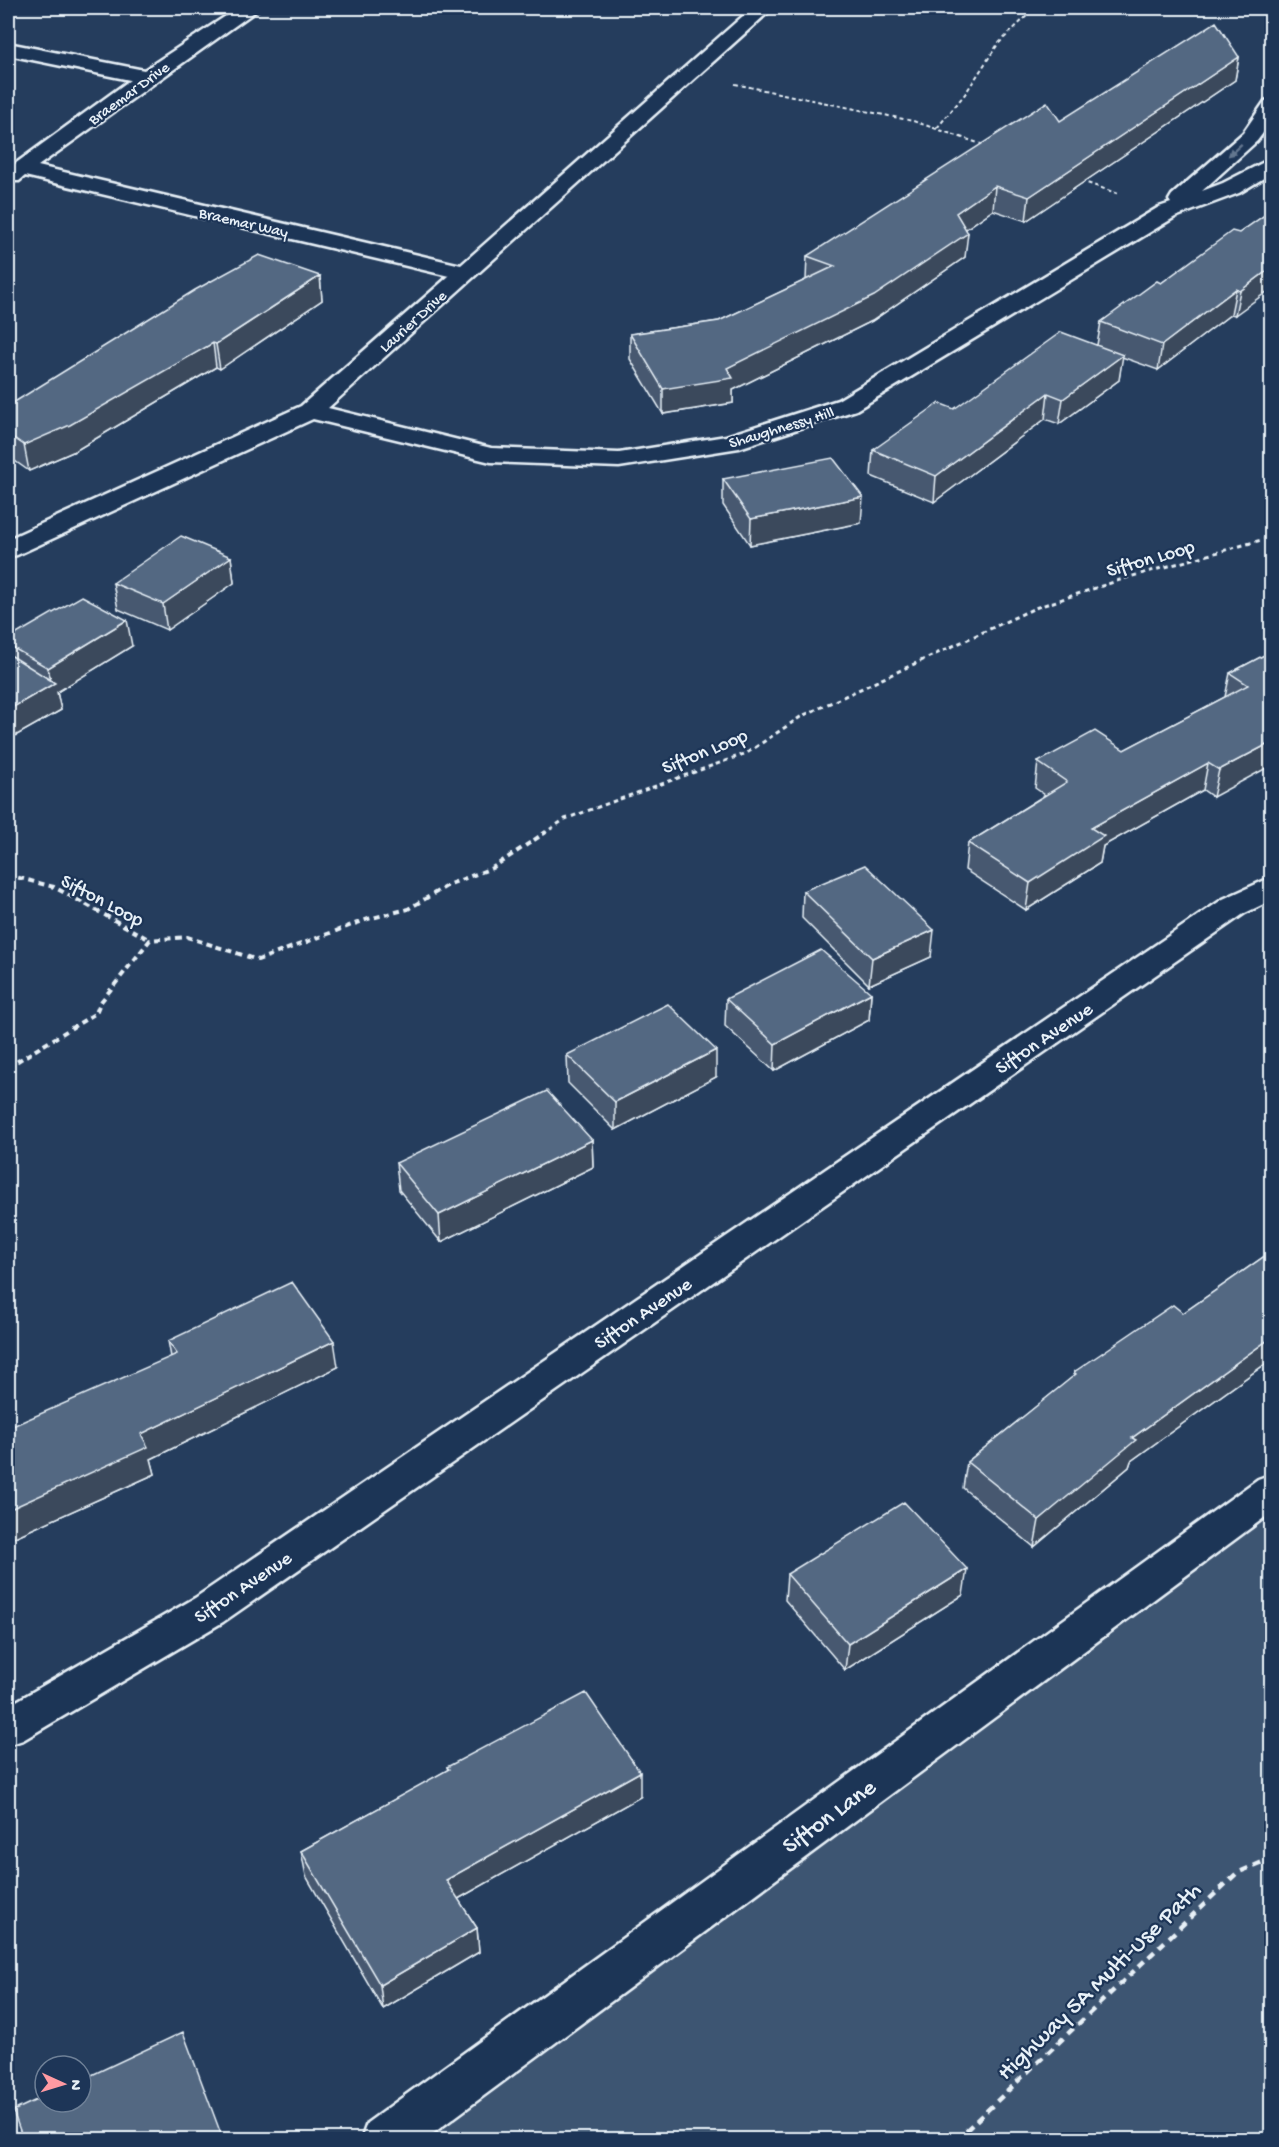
<svg xmlns="http://www.w3.org/2000/svg" width="1279" height="2147" font-family="'Gochi Hand',sans-serif">
<style>
.green{fill:#3e5472;stroke:#93a2b5;stroke-width:1.5}
.lines{fill:none;stroke-linecap:round;stroke-linejoin:round}
.minor-casing{stroke:#e8f1f8;stroke-width:5}
.path-far3{stroke:#e8f1f8;stroke-width:2;stroke-dasharray:4 3;stroke-linecap:butt}
.path-far2{stroke:#e8f1f8;stroke-width:3;stroke-dasharray:4.5 4;stroke-linecap:butt}
.path-far1{stroke:#e8f1f8;stroke-width:4;stroke-dasharray:6 4.5;stroke-linecap:butt}
.path{stroke:#e8f1f8;stroke-width:4.5;stroke-dasharray:8 6;stroke-linecap:butt}
.minor{fill:#1d3557;fill-rule:evenodd}
.wall{fill:#475970;stroke:#e8f1f8;stroke-width:1.5}
.shaded-wall{fill:#3a485b;stroke:#e8f1f8;stroke-width:1.5}
.building{fill:#536782;stroke:#e8f1f8;stroke-width:1.5}
.oneway{fill:#64778f}
.labels{text-anchor:middle;stroke-width:4.5;stroke-linejoin:round;paint-order:stroke}
.far-street-label{font-size:16px;fill:#e8f1f8;stroke:#1d3557}
.street-label{font-size:20px;fill:#e8f1f8;stroke:#1d3557}
.near-street-label{font-size:24px;fill:#e8f1f8;stroke:#1d3557}
</style>
<rect width="100%" height="100%" fill="#253d5d"/>
<filter id="ink" filterUnits="userSpaceOnUse"><feTurbulence type="fractalNoise" baseFrequency=".0167" numOctaves="2"/><feDisplacementMap in="SourceGraphic" scale="12" xChannelSelector="R" yChannelSelector="G"/><feConvolveMatrix kernelMatrix="1 2 1 2 8 2 1 2 1" color-interpolation-filters="sRGB"/></filter>
<g filter="url(#ink)">
<!-- green -->
<path class="green" d="M1271,1506v633h-860z"/>
<g class="lines">
<defs>
<path id="minor" d="M238,8h22l-222,158 423,99 291,-257h21l-445,400 163,40 128,5 107,-17 112,-36 321,-193 12,-4 -2,-3 3,-5 71,-62 22,-32 7,-2v22l-15,20 -55,50 21,-8 49,-25v15l-33,20 -64,24 -319,193 -117,38 -120,19 -128,-5 -178,-43 -296,136 -9,2v-18l293,-133 148,-130 -424,-100 -6,5h-11v-12l122,-89 -122,-25v-12l136,27z
M1272,877v23l-27,13 -1022,709 -200,118 -15,5v-39l187,-108 1028,-699z
M1272,1474v38l-848,628h-63l6,-17 891,-644z"/>
</defs>
<!-- minor casing -->
<use href="#minor" class="minor-casing"/>
<!-- path-far3 -->
<path class="path-far3" d="M735,84l178,37 71,24
M937,128l28,-34 33,-50 37,-36
M1081,181l38,13"/>
<!-- path-far2 -->
<path class="path-far2" d="M543,834l22,-15 182,-66 55,-37 233,-108 91,-30 146,-41"/>
<!-- path-far1 -->
<path class="path-far1" d="M8,875l46,12 96,53
M8,1067l88,-54 4,-10 50,-63 37,-3 71,23 110,-41 40,-10 42,-25 42,-16 54,-36"/>
<!-- path -->
<path class="path" d="M956,2140l281,-267 35,-15"/>
<!-- minor -->
<use href="#minor" class="minor"/>
</g>
<!-- wall -->
<path class="wall" d="M1239,57l-4,23 -209,141 -33,-11 -27,19 -1,28 -93,64 -139,69v13l-70,11 -33,-55v-25l89,-13 87,-41 1,-24z
M1272,210l-37,105 -4,-1 -73,56 -36,-13 -3,23 -60,44 -14,-5 -111,83 -63,-26 2,-26 81,-41 143,-64 4,-23 138,-89z
M320,276l2,24 -102,69 -4,-2 -141,84 -46,20 -21,-15v-50z
M723,479l138,44 -111,22 -27,-40z
M231,557l3,26 -67,47 -49,-21 -5,-26z
M8,639l124,7 -75,46 4,18 -53,30z
M1272,651l-59,146 -10,-7 -100,56 -3,17 -74,47 -61,-40 3,-27 77,-48 -10,-7 3,-26 86,-12 101,-53 5,-24z
M803,891l128,66 -62,28 -67,-67z
M871,993l-2,27 -95,51 -49,-45 1,-27z
M567,1055l149,22 -101,53 -47,-47z
M592,1140l1,27 -152,75 -42,-52 -3,-27z
M1272,1251v108l-141,102 -2,6 -95,80 -71,-59 4,-26 107,-86v-4l109,-59z
M168,1341l170,26 -187,92 4,15 -147,66 163,-183z
M787,1574l176,21 -118,75 -60,-70z
M447,1767l193,30 -182,102 19,29 2,24 -96,57 -77,-133 -5,-25 147,-81z"/>
<!-- shaded-wall -->
<path class="shaded-wall" d="M1239,57l-4,23 -209,141 3,-24z
M995,186l-2,24 -39,27 2,-24z
M968,233l-3,24 -93,64 -139,69v13l-70,11v-25l64,-21z
M1272,267v21l-37,27 5,-24z
M320,276l2,24 -102,69 -4,-25z
M1236,289l-5,25 -73,56 4,-25z
M213,343l3,24 -141,84 -46,20 -5,-26z
M1123,355l-4,25 -60,44 4,-25z
M1048,393l-3,26 -111,83 2,-26z
M863,497l-2,26 -111,22 1,-26z
M231,557l3,26 -67,47 -4,-26z
M127,620l5,26 -75,46 4,18 -53,30v-30l44,-25 -4,-17z
M1272,742v23l-59,32 6,-27z
M1208,763l-5,27 -100,56 -3,17 -74,47 4,-27 61,-55z
M934,930l-3,27 -62,28 3,-27z
M871,993l-2,27 -95,51 1,-27z
M716,1050v27l-101,53v-28z
M592,1140l1,27 -152,75 -2,-27z
M1272,1337v22l-141,102 -2,6 -95,80 5,-27 93,-82z
M334,1341l4,26 -187,92 4,15 -147,66v-30l133,-76z
M967,1569l-4,26 -118,75 3,-26z
M640,1772v25l-191,107 -3,-24z
M477,1928l2,24 -96,57 -3,-24z
M221,2134l2,5h-13z"/>
<!-- building -->
<path class="building" d="M1216,22l23,35 -210,140 -34,-11 -39,27 12,20 -94,63 -147,72 6,10 -70,11 -33,-55 89,-13 116,-55 -28,-10 240,-154 13,19z
M1272,210v57l-32,24 -4,-2 -74,56 -61,-23 56,-41 4,2 71,-52 7,2z
M259,255l61,21 -104,68 -3,-1 -143,82 -46,20 -16,-11v-28l187,-116z
M1061,332l62,23 -60,44 -15,-6 -112,83 -63,-26 66,-47 15,6z
M833,458l30,39 -112,22 -28,-40z
M181,536l50,21 -68,47 -50,-21z
M82,596l45,24 -79,48 -40,-23v-6z
M1272,651v91l-53,28 -11,-7 -117,65 13,8 -74,47 -62,-40 99,-61 -29,-20 57,-31 29,19 124,-65 -18,-12z
M12,656l43,27 -47,27v-52z
M865,865l69,65 -62,28 -69,-67z
M821,950l50,43 -96,51 -49,-45z
M668,1004l48,46 -101,52 -48,-47z
M547,1091l45,49 -153,75 -43,-52z
M1272,1251v86l-140,101 4,2 -97,80 -72,-58 109,-88 -2,-2 99,-67 10,8z
M292,1282l42,59 -193,93 7,13 -140,63v-82l169,-74 -9,-13z
M904,1502l63,67 -119,75 -61,-70z
M586,1693l54,79 -194,108 31,48 -97,57 -79,-134 148,-82 -2,-2z
M183,2032l38,102 -11,5h-187l-10,-28 32,-15v6h36v-22z"/>
<!-- one-way arrows -->
<defs><path id="oneway-solid" d="M-6-.8H1V-3.2L6.5 0L1 3.2V.8H-6Z" transform="scale(1.5)"/></defs>
<use class="oneway" href="#oneway-solid" transform="translate(1235 150) rotate(138)"/>
</g>
<g class="labels">
<!-- far-street labels -->
<g class="far-street-label">
<text transform="translate(128 92) rotate(-36)" y="6">Braemar Drive</text>
<text transform="translate(244 221) rotate(13)" y="6">Braemar Way</text>
<text transform="translate(412 320) rotate(-42)" y="6">Laurier Drive</text>
<text transform="translate(781 426) rotate(-17)" y="6">Shaughnessy Hill</text>
</g>
<!-- street labels -->
<g class="street-label">
<text transform="translate(1150 557) rotate(-16)" y="7">Sifton Loop</text>
<text transform="translate(704 750) rotate(-22)" y="7">Sifton Loop</text>
<text transform="translate(103 899) rotate(28)" y="7">Sifton Loop</text>
<text transform="translate(1043 1037) rotate(-34)" y="7">Sifton Avenue</text>
<text transform="translate(642 1312) rotate(-34)" y="7">Sifton Avenue</text>
<text transform="translate(242 1586) rotate(-34)" y="7">Sifton Avenue</text>
</g>
<!-- near-street labels -->
<g class="near-street-label">
<text transform="translate(828 1815) rotate(-36)" y="8">Sifton Lane</text>
<text transform="translate(1098 1980) rotate(-44)" y="8">Highway 5A Multi-Use Path</text>
</g>
</g>
<!-- margin -->
<rect width="1279" height="2147" fill="none" stroke="#1d3557" stroke-width="30"/>
<rect x="15" y="15" width="1249" height="2117" fill="none" stroke="#e8f1f8" stroke-width="2" filter="url(#ink)"/>
<!-- north arrow -->
<g transform="translate(63 2084) rotate(94)"><circle r="28" fill="#1d3557" stroke="#6e8097" stroke-width="1.5"/>
<path d="M0-4.5L10 22L0 15L-10 22Z" fill="#ff9aa2"/>
<text y="-9" font-size="16" font-weight="bold" text-anchor="middle" fill="#e8f1f8">N</text>
</g>
</svg>
